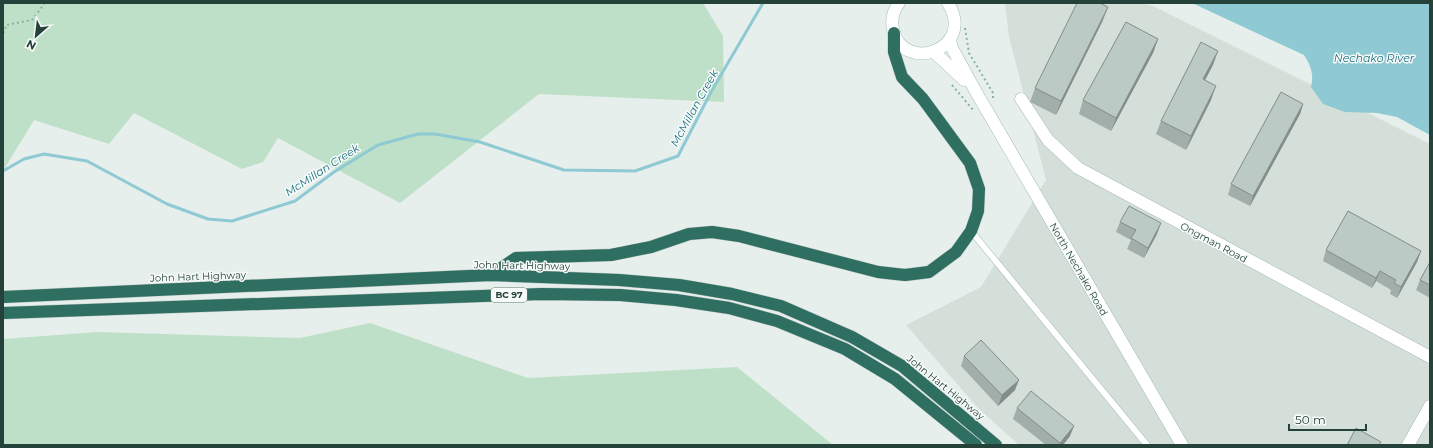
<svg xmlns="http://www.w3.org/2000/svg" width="1433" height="448" font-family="Montserrat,sans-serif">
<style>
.built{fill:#d4dfda}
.green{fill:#bfe0c8}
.water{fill:#8ec9d4}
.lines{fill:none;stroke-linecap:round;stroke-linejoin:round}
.stream{stroke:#8ec9d4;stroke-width:3}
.lane-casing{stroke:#a8b8b2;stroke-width:7}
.street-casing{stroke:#a8b8b2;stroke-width:13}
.secondary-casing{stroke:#a4bbb3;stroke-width:13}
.highway-casing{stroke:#c2cac8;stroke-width:13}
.path{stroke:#86b3a5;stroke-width:2;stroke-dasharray:2 3;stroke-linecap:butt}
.lane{stroke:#fff;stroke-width:6}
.street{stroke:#fff;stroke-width:12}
.secondary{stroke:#fff;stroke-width:12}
.highway{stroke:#2f6f62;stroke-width:12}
.wall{fill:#a1aea9}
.shaded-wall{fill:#838d89}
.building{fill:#bbcac4;stroke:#838d89}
.labels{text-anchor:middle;stroke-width:3;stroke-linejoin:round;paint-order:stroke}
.shield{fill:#f7fbf9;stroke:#637a73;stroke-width:1}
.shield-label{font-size:9px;font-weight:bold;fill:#24423a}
.street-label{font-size:10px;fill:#24423a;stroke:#f7fbf9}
.water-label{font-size:11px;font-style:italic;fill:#1c6f80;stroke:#f7fbf9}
</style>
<rect width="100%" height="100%" fill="#e6efeb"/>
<!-- built -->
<path class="built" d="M1005,3h136l12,3 277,138v301h-411l-41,-37 -72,-83 75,-38 65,-107 -37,-143z"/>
<!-- green -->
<path class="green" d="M3,3h700l20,33 1,66 -185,-8 -139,109 -122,-65 -15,24 -21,7 -108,-56 -25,31 -75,-24 -31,51z
M370,323l158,55 209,-11 96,78h-830v-106l95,-7 202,6z"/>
<!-- water -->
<path class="water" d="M1192,3h238v132l-33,-18 -20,-4 -32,-1 -22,-8 -12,-17c3,-13 0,-21 -7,-32z"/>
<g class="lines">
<!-- stream -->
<path class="stream" d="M3,171l21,-12 20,-5 43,7 80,43 41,15 24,2 63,-20 39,-29 44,-27 40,-11h17l45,8 84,28 71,1 43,-15 33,-64 52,-89"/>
<defs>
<path id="lane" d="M971,231l176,214"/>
<path id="street" d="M1021,99l27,41 30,28 352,189
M1408,445l22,-39"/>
<path id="secondary" d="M899,3c-6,8 -8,17 -6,26 9,46 84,21 55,-26
M950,40l2,8 24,44 206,353
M934,52l30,28"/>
<path id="highway" d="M491,275l25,-17 95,-3 40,-8 38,-13 23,-2 27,4 139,36 27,3 24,-3 27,-20 15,-21 7,-20 1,-22 -9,-26 -47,-64 -21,-22 -8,-25v-19
M3,297l488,-22 128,5 60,5 53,9 49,12 71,31 50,29 94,79
M3,313l538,-19 79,1 56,5 53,8 48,13 68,28 50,30 81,66"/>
</defs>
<!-- lane casing -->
<use href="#lane" class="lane-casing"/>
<!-- street casing -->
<use href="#street" class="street-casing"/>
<!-- secondary casing -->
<use href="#secondary" class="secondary-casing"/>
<!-- highway casing -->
<use href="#highway" class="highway-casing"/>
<!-- path -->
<path class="path" d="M965,28l4,25 24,40v6
M3,33l2,-2 1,-6 26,-5 13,-17
M952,85l22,26"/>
<!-- lane -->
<use href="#lane" class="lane"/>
<!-- street -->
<use href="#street" class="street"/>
<!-- secondary -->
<use href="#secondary" class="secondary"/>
<!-- highway -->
<use href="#highway" class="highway"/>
</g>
<!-- wall -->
<path class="wall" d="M1103,20l-47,95 -26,-13 5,-14z
M1158,39l-5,14 -42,78 -32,-17 4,-14z
M1213,65l-8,15 6,20 -25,50 -30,-16 5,-13z
M1303,104l-3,10 -50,92 -22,-11 3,-11z
M1120,222l37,12 -13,24 -17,-9 4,-9 -15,-8z
M1326,250l95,1 -4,11 -20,36 -7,-4 1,-4 -15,-9 -4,7 -49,-27z
M1430,262v36l-14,-8 4,-10z
M964,356l51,34 -17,16 -37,-40z
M1017,408l53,28 -7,9h-17l-33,-26z"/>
<!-- shaded-wall -->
<path class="shaded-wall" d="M1108,7l-5,13 -47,95 5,-14z
M1158,39l-5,14 -42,78 5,-13z
M1218,51l-5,14 -15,28 5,-14z
M1216,86l-5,14 -25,50 5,-14z
M1303,104l-3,10 -50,92 3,-10z
M1161,223l-4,11 -13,24 4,-10z
M1421,251l-4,11 -20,36 4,-11z
M1380,271l-4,10 -4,7 4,-10z
M1019,380l-4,10 -17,16 4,-11z
M1074,426l-4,10 -7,9h-4l1,-2z"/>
<!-- building -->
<path class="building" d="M1077,3h23l8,4 -47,94 -26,-13z
M1126,22l32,17 -42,79 -33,-18z
M1201,42l17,9 -15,28 13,7 -25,50 -30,-15z
M1281,92l22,12 -50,92 -22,-12z
M1129,206l32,17 -13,25 -17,-10 5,-8 -16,-8z
M1348,211l73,40 -20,36 -7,-4 2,-3 -16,-9 -4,7 -50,-28z
M1430,262v23l-10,-5z
M981,340l38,40 -17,15 -38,-39z
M1031,391l43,35 -14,17 -43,-35z
M1356,428l25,14 -2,3h-32z"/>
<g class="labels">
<!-- shield labels -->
<rect class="shield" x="491" y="288" width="36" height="14" rx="3"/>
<g class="shield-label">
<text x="509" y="298">BC 97</text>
</g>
<!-- street labels -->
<g class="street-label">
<text transform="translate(1214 242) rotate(28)" y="4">Ongman Road</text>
<text transform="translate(522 265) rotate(1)" y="4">John Hart Highway</text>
<text transform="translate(1079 269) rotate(60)" y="4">North Nechako Road</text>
<text transform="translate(198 276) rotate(-2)" y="4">John Hart Highway</text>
<text transform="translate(946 387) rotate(39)" y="4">John Hart Highway</text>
</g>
<!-- water labels -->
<g class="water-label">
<text x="1374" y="62">Nechako River</text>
<text transform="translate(694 108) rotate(-61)" y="4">McMillan Creek</text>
<text transform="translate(322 170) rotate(-33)" y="4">McMillan Creek</text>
</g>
</g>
<!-- border -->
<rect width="1433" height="448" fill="none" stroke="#24423a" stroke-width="8"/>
<!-- north arrow -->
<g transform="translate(36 36) rotate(208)" stroke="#f7fbf9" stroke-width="3" paint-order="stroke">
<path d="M0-3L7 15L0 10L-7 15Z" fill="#24423a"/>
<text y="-6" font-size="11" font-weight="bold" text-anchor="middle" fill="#24423a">N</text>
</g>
<!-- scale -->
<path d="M1289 424v6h77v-6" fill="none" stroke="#24423a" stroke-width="2"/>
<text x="1295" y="424" font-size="12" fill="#24423a" stroke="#f7fbf9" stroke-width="3" paint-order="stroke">50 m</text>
</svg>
